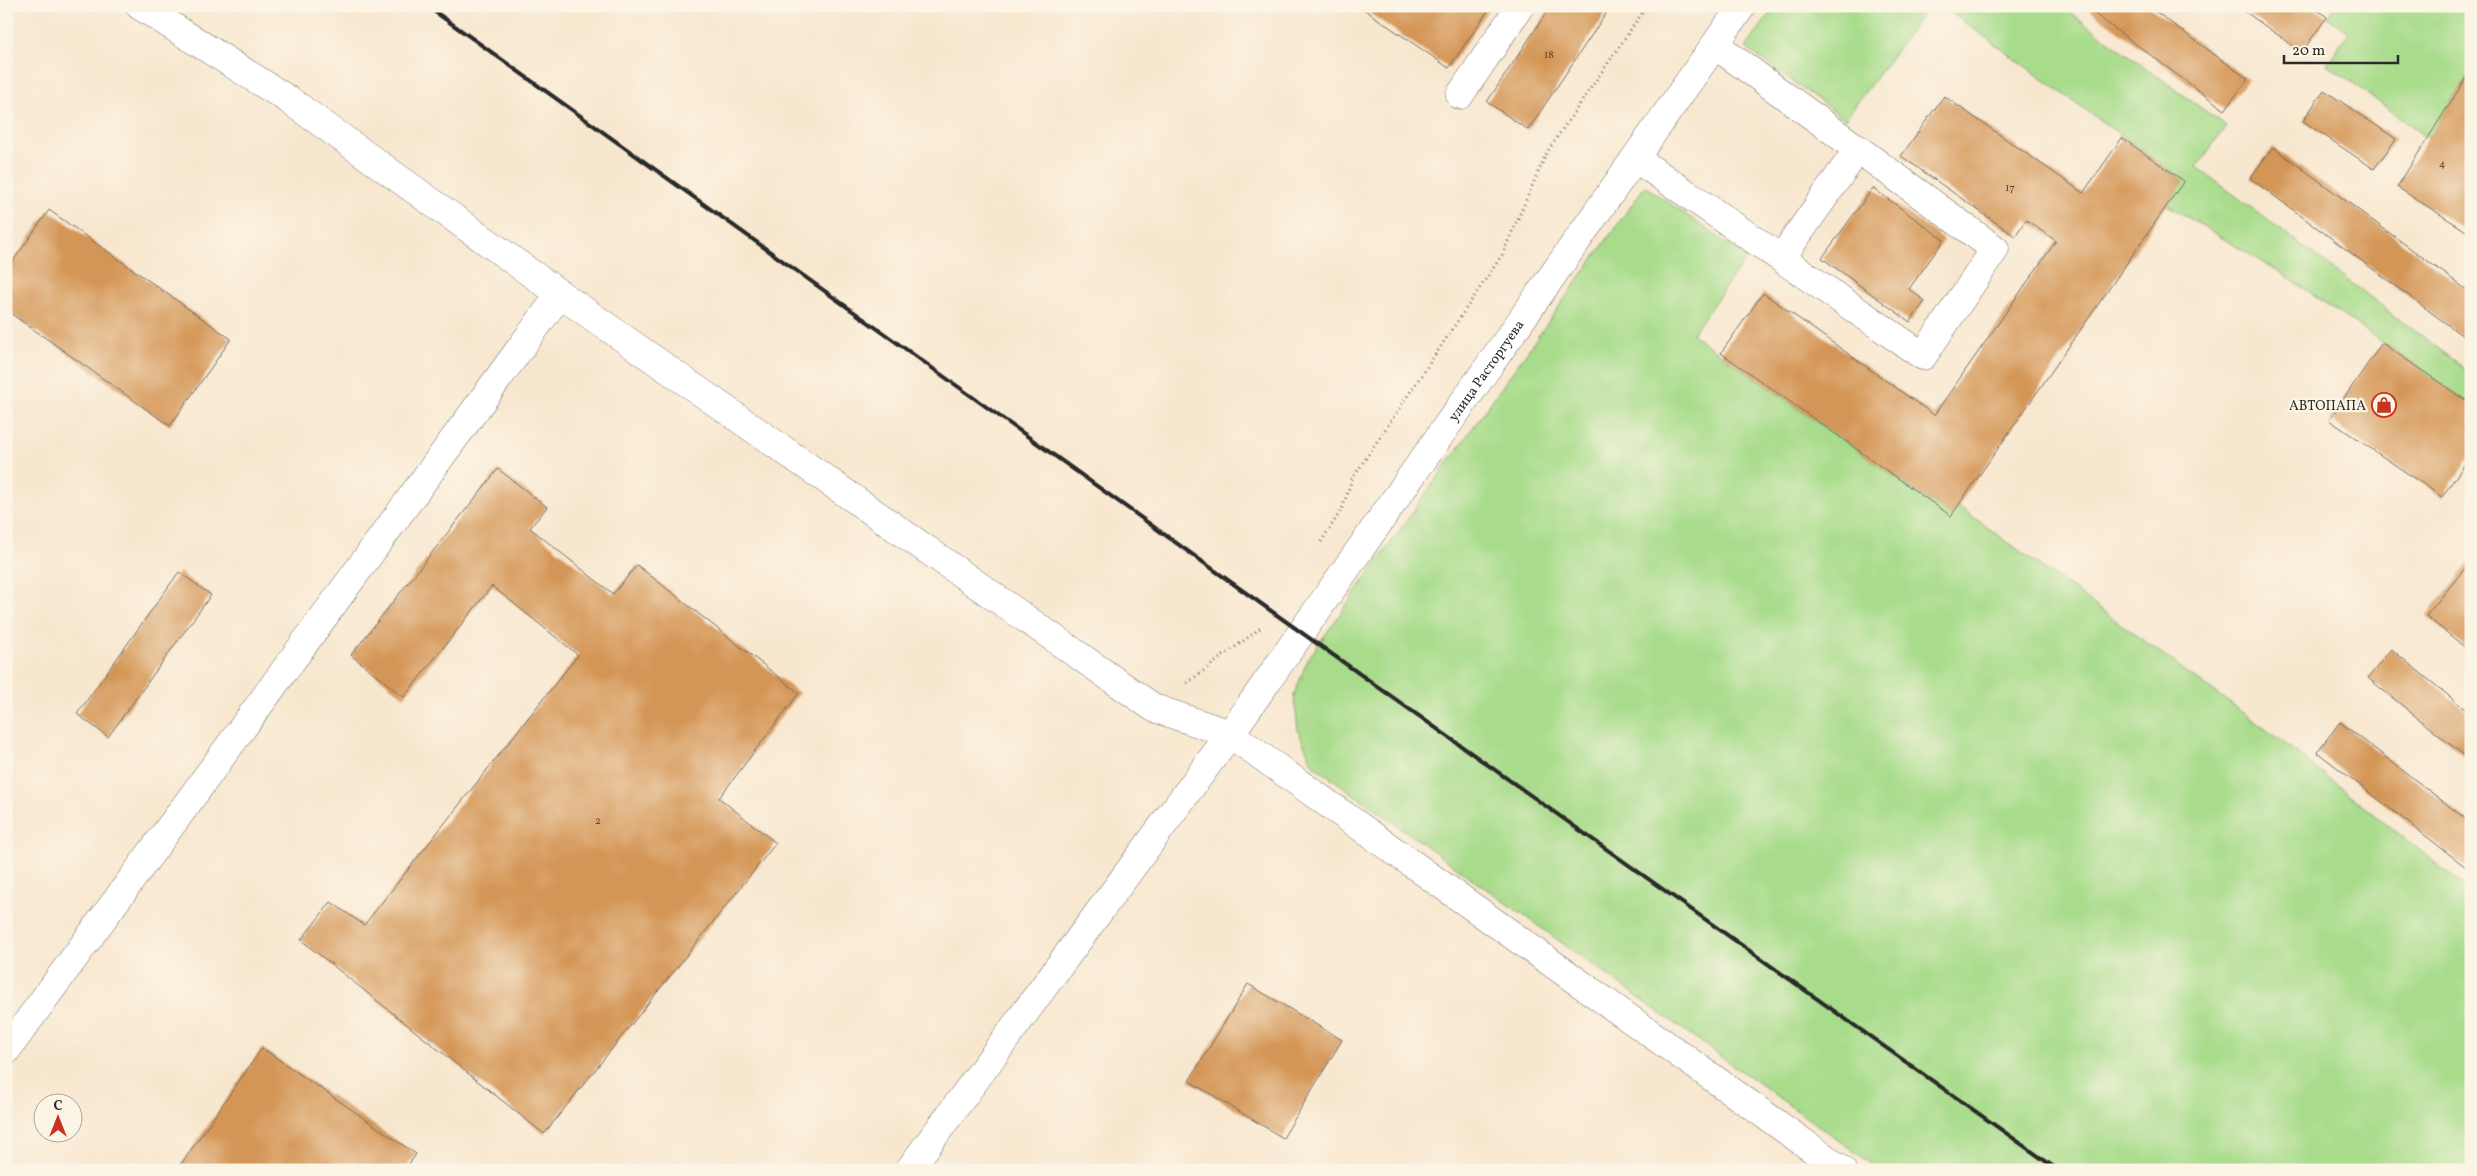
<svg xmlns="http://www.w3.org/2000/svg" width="2477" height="1176" font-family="Vollkorn,serif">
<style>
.green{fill:#a8dc8b;stroke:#6a845b}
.building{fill:#d49657}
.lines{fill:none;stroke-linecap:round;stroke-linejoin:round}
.minor-casing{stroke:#736d64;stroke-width:29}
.path{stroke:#736d64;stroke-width:3;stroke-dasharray:1 4;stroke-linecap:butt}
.minor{stroke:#fff;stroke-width:28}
.rail{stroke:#2b2b2b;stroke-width:4}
.labels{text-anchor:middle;stroke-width:4.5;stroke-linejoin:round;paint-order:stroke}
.number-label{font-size:11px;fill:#554636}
.street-label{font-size:14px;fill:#2b2b2b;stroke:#fcf5e5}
.poi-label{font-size:14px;fill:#2b2b2b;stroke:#fcf5e5;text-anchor:end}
</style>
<rect width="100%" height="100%" fill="#fcf5e5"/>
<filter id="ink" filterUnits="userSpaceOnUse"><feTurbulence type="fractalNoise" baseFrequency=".02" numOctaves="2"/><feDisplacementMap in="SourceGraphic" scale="10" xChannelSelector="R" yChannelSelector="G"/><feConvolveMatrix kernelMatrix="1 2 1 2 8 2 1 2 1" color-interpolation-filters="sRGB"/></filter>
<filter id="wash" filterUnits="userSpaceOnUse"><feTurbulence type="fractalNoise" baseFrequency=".0096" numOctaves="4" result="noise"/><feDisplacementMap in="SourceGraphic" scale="20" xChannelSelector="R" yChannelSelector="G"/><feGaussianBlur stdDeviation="1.12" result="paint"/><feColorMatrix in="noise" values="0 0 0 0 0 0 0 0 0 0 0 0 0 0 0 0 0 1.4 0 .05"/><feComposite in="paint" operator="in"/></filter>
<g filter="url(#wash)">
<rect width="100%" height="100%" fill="#f8e7cf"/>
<!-- green -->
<path class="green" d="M1775,6h154l-84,113 -99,-71z
M1942,6h119l165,120 -29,41 274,206v31l-185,-128 -119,-71 17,-24z
M2335,6h136v64l-43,68 -101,-74 22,-32 -22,-15z
M1645,186l102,71 -55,77 259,182 7,-10 321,233 192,152v279h-591l-567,-405 -15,-35 -4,-35 14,-36z"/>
<g id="blocks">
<!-- building -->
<path class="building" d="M1359,6h132l-42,62z
M1551,6h60l-83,124 -41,-28z
M2084,6h64l100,73 -23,31z
M2237,6h75l15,11 -25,35z
M2471,70v164l-74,-47z
M2324,90l72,49 -22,30 -71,-48z
M1944,96l139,97 39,-55 62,43 -233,335 -230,-163 42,-60 171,122 122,-174 -30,-21 -11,16 -114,-80z
M2273,147l198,146v49l-221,-164z
M1873,188l71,52 -35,49 16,12 -15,21 -88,-64z
M49,210l182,129 -61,87 -164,-116v-39z
M2382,343l89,61v51l-29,42 -113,-77z
M498,469l49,38 -17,21 83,66 24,-29 162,128 -80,105 57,45 -232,291 -243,-194 30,-38 33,23 214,-270 -86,-69 -88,111 -53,-42z
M2471,561v91l-45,-36z
M179,572l32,23 -103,142 -31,-23z
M2391,649l80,65v47l-103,-83z
M2340,722l131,101v48l-154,-119z
M1248,984l94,56 -59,98 -94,-57z
M262,1048l154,106 -11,16h-228z"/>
</g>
</g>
<g filter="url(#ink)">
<use href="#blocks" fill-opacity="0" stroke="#736d64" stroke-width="1"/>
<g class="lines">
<defs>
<g id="minor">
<path d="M140,6l149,94 271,194 594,414 76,26 612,436"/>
<path d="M1460,95l60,-89"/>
<path d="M1635,158l288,198 72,-107 -280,-204"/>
<path d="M1782,257l76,-108"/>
<path d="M6,1051l554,-757"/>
<path id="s1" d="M909,1170l321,-436 512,-728"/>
</g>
</defs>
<!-- minor casing -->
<use href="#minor" class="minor-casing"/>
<!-- path -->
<path class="path" d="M1321,542l21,-33 10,-30 150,-224 45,-103 100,-146
M1187,683l75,-56"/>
<!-- minor -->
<use href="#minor" class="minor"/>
<!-- rail -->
<path class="rail" d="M427,6l847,607 784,557"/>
</g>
</g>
<!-- icons -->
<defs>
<symbol id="shop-ring" viewBox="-11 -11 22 22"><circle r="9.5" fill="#fcf5e5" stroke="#c8321e" stroke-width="1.5"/><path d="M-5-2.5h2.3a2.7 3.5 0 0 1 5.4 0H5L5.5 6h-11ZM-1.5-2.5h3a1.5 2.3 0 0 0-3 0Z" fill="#c8321e"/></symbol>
</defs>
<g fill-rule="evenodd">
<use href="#shop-ring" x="2370" y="391" width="28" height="28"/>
</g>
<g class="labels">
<!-- number labels -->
<g class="number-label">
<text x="1549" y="58">18</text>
<text x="2442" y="167">4</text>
<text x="2010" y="191">17</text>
<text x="598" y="824">2</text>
</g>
<!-- street labels -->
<g class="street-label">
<text dy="5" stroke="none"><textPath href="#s1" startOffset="986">улица Расторгуева</textPath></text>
</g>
<!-- poi labels -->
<g class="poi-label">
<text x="2366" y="410">АВТОПАПА</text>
</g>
</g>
<!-- margin -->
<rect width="2477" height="1176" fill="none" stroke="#fcf5e5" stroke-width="25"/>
<!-- north arrow -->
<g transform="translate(58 1118)"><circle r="24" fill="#fcf5e5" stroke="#a8a49b"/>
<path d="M0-4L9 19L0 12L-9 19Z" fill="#c8321e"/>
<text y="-8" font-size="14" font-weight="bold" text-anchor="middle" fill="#2b2b2b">С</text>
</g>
<!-- scale -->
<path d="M2284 55v8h114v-8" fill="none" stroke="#2b2b2b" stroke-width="2.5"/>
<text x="2292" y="55" font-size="15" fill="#2b2b2b" stroke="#fcf5e5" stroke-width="4" paint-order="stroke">20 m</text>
</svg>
